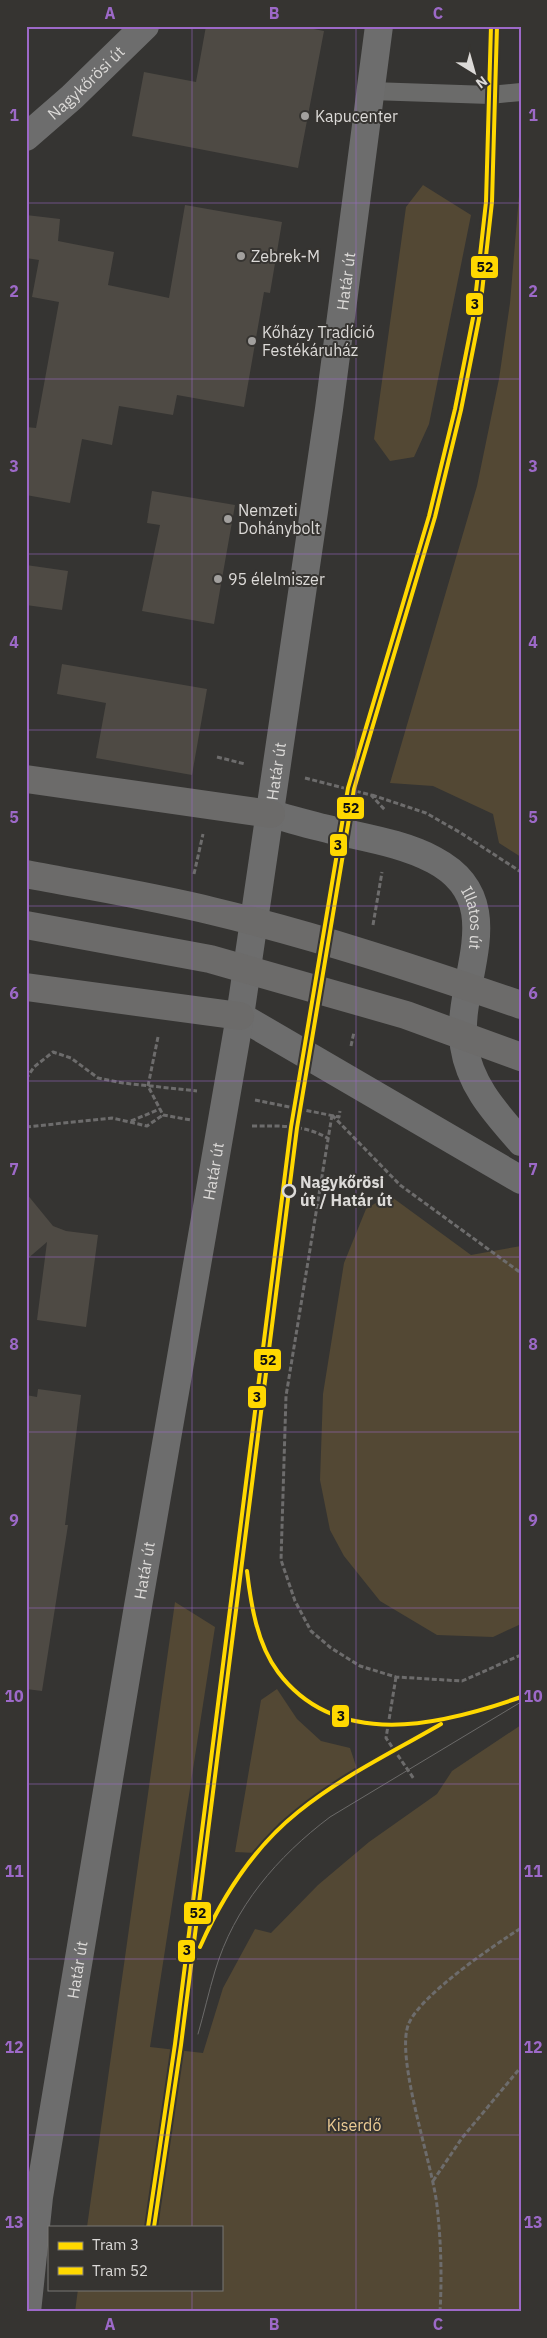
<svg xmlns="http://www.w3.org/2000/svg" width="547" height="2338" font-family="'IBM Plex Sans',sans-serif">
<style>
.green{fill:#534834}
.building{fill:#4e4a44}
.lines{fill:none;stroke-linecap:round;stroke-linejoin:round}
.path{stroke:#6d6c6c;stroke-width:3;stroke-dasharray:5 2.5;stroke-linecap:butt}
.lane{stroke:#6b6b6a;stroke-width:18}
.secondary{stroke:#6d6d6d;stroke-width:28}
.primary{stroke:#6c6b6a;stroke-width:28}
.tram{stroke:#6b6a69;stroke-width:1}
.tram-1-casing{stroke:#363431;stroke-width:8}
.tram-2-casing{stroke:#363431;stroke-width:8}
.tram-1{stroke:#ffd800;stroke-width:4}
.tram-2{stroke:#ffd800;stroke-width:4}
.grid{fill:none;stroke:#9d69c8;stroke-width:1;stroke-opacity:0.55}
.poi-dot{fill:#a2a09e;stroke:#363431;stroke-width:2}
.stop-dot{fill:#363431;stroke:#dcdad8;stroke-width:2.5}
.labels{text-anchor:middle;stroke-width:4;stroke-linejoin:round;paint-order:stroke}
.street-label{font-size:16px;fill:#dcdad8;stroke:#363431}
.poi-label{font-size:16px;fill:#dcdad8;stroke:#363431;text-anchor:start}
.stop-label{font-size:16px;font-weight:bold;fill:#dcdad8;stroke:#363431;text-anchor:start}
.park-label{font-size:16px;fill:#eccc95;stroke:#363431}
.line-badge{stroke:#363431;stroke-width:2}
.pale-badge-label{font-size:14px;text-anchor:middle;font-weight:bold;fill:#111}
.neatline{fill:none;stroke:#9d69c8;stroke-width:2}
.grid-label{font-size:16px;text-anchor:middle;font-weight:bold;fill:#9d69c8}
</style>
<rect width="100%" height="100%" fill="#353432"/>
<!-- green -->
<path class="green" d="M521,172v685l-22,-14 -6,-29 -60,-28 -43,-3 87,-297 22,-107 11,-76z
M423,185l48,30 -42,209 -15,33 -24,4 -16,-22 32,-232z
M389,1195l82,60 50,-9v378l-28,13 -56,-2 -57,-34 -36,-45 -14,-26 -10,-50 3,-86 21,-131 22,-54z
M175,1602l40,25 -65,420 53,6 20,-65 32,-59 16,4 47,-48 51,-43 68,-48 15,-23 69,-46v587h-446l3,-23h143v-62h-134z
M277,1689l20,30 24,22 29,7 7,21 -43,28 -35,26 -23,30 -21,-1 26,-152z"/>
<!-- building -->
<path class="building" d="M206,26h92l26,5 -26,137 -166,-32 12,-64 52,10z
M185,205l97,17 -12,71 -6,-1 -20,115 -67,-12 -4,20 -54,-9 -7,39 -30,-6 -12,64 -44,-8v-68l10,1 23,-126 -27,-5 7,-37 -13,-2v-43l34,4 -2,22 56,11 -6,33 61,13z
M152,491l83,14 -21,119 -72,-13 18,-86 -13,-2z
M26,565l42,6 -6,39 -36,-5z
M62,664l145,25 -15,86 -96,-17 10,-55 -49,-9z
M26,1193l27,33 13,5 32,4 -12,92 -49,-7 10,-78 -21,18z
M38,1389l43,6 -16,130h3l-26,166 -16,-2v-294l11,2z"/>
<g class="lines">
<!-- path -->
<path class="path" d="M217,757l28,7
M305,778l66,17 14,15
M372,795l54,18 35,20 60,39
M194,874l9,-40
M373,925l9,-53
M158,1037l-10,49 15,29 28,5
M351,1046l3,-14
M26,1079l8,-12 19,-15 18,6 27,20 25,5 74,8
M255,1100l84,17 1,-6
M332,1115l-46,281 -5,164 14,41 16,30 20,17 29,18 36,11 66,4 59,-26
M332,1115l68,70 121,88
M131,1121l29,-12
M252,1126c28,0 52,-2 77,13
M26,1127l86,-9 35,8 16,-11
M396,1677l-10,61 28,41
M433,2181l29,-43 59,-71
M440,2312c2,-35 1,-72 -3,-106 -4,-41 -43,-150 -28,-183 13,-29 84,-77 112,-95"/>
<!-- lane -->
<path class="lane" d="M371,91l119,4 31,-3"/>
<!-- secondary -->
<g class="secondary">
<path id="s1" d="M26,137l46,-40 73,-71"/>
<path id="s2" d="M271,814c23,6 46,13 70,18 31,7 65,13 93,28 80,42 20,122 30,186 6,40 32,67 57,96"/>
<path d="M240,1016l281,164"/>
<path id="s3" d="M27,2312l12,-115 98,-585 103,-596 89,-607 50,-383"/>
</g>
<!-- primary -->
<path class="primary" d="M26,779l245,35
M26,874c62,12 125,22 186,37 105,25 207,59 309,94
M26,925l184,34 196,56 115,42
M26,987l214,29"/>
<!-- tram -->
<path class="tram" d="M198,2034c6,-21 11,-43 17,-63 19,-64 62,-114 115,-154l191,-115"/>
<defs>
<path id="tram-1" d="M247,1571c4,34 10,73 31,101 59,79 164,53 243,25
M200,1947c23,-52 53,-99 98,-135 43,-35 95,-60 143,-88
M148,2227l27,-183 116,-917 57,-339 81,-272 26,-107 18,-91 13,-116 5,-176"/>
<path id="tram-2" d="M154,2227l27,-182 116,-917 57,-339 81,-272 26,-107 18,-91 13,-117 5,-176"/>
</defs>
<!-- tram-1 casing -->
<use href="#tram-1" class="tram-1-casing"/>
<!-- tram-2 casing -->
<use href="#tram-2" class="tram-2-casing"/>
<!-- tram-1 -->
<use href="#tram-1" class="tram-1"/>
<!-- tram-2 -->
<use href="#tram-2" class="tram-2"/>
</g>
<!-- grid -->
<path class="grid" d="M192,26v2201M356,26v2286M26,203h495M26,379h495M26,554h495M26,730h495M26,906h495M26,1081h495M26,1257h495M26,1432h495M26,1608h495M26,1784h495M26,1959h495M26,2135h495M192,2289v23"/>
<!-- markers -->
<g class="poi-dot">
<circle cx="305" cy="116" r="5"/>
<circle cx="241" cy="256" r="5"/>
<circle cx="252" cy="341" r="5"/>
<circle cx="228" cy="519" r="5"/>
<circle cx="218" cy="579" r="5"/>
</g>
<circle class="stop-dot" cx="289" cy="1191" r="6"/>
<g class="labels">
<!-- street labels -->
<g class="street-label">
<text dy="6" stroke="none"><textPath href="#s1" startOffset="81">Nagykőrösi út</textPath></text>
<text dy="6" stroke="none"><textPath href="#s3" startOffset="2056">Határ út</textPath></text>
<text dy="6" stroke="none"><textPath href="#s3" startOffset="1561">Határ út</textPath></text>
<text dy="6" stroke="none"><textPath href="#s2" startOffset="244">Illatos út</textPath></text>
<text dy="6" stroke="none"><textPath href="#s3" startOffset="1156">Határ út</textPath></text>
<text dy="6" stroke="none"><textPath href="#s3" startOffset="751">Határ út</textPath></text>
<text dy="6" stroke="none"><textPath href="#s3" startOffset="346">Határ út</textPath></text>
</g>
<!-- poi labels -->
<g class="poi-label">
<text x="315" y="122">Kapucenter</text>
<text x="251" y="262">Zebrek-M</text>
<text x="262" y="338">Kőházy Tradíció<tspan x="262" dy="18">Festékáruház</tspan></text>
<text x="238" y="516">Nemzeti<tspan x="238" dy="18">Dohánybolt</tspan></text>
<text x="228" y="585">95 élelmiszer</text>
</g>
<!-- stop labels -->
<g class="stop-label">
<text x="300" y="1188">Nagykőrösi<tspan x="300" dy="18">út / Határ út</tspan></text>
</g>
<!-- park labels -->
<g class="park-label">
<text x="354" y="2131">Kiserdő</text>
</g>
</g>
<g class="line-badge">
<rect x="470" y="255" width="29" height="24" rx="5" fill="#ffd800"/>
<rect x="465" y="292" width="19" height="24" rx="5" fill="#ffd800"/>
<rect x="336" y="796" width="29" height="24" rx="5" fill="#ffd800"/>
<rect x="329" y="833" width="19" height="24" rx="5" fill="#ffd800"/>
<rect x="253" y="1348" width="29" height="24" rx="5" fill="#ffd800"/>
<rect x="247" y="1385" width="20" height="24" rx="5" fill="#ffd800"/>
<rect x="331" y="1704" width="19" height="24" rx="5" fill="#ffd800"/>
<rect x="183" y="1901" width="29" height="24" rx="5" fill="#ffd800"/>
<rect x="177" y="1939" width="19" height="24" rx="5" fill="#ffd800"/>
</g>
<g class="pale-badge-label">
<text x="485" y="272">52</text>
<text x="475" y="309">3</text>
<text x="351" y="813">52</text>
<text x="338" y="850">3</text>
<text x="268" y="1365">52</text>
<text x="257" y="1402">3</text>
<text x="341" y="1721">3</text>
<text x="198" y="1918">52</text>
<text x="187" y="1955">3</text>
</g>
<!-- border -->
<rect width="547" height="2338" fill="none" stroke="#363431" stroke-width="55"/>
<!-- legend -->
<rect x="48" y="2226" width="175" height="65" fill="#363431" stroke="#787674"/>
<rect x="58" y="2242" width="25" height="8" fill="#ffd800" stroke="#787674"/>
<text x="92" y="2250" font-size="15" fill="#dcdad8">Tram 3</text>
<rect x="58" y="2267" width="25" height="8" fill="#ffd800" stroke="#787674"/>
<text x="92" y="2276" font-size="15" fill="#dcdad8">Tram 52</text>
<!-- north arrow -->
<g transform="translate(474 72) rotate(143)" stroke="#363431" stroke-width="4" paint-order="stroke">
<path d="M0-4L9 19L0 12L-9 19Z" fill="#dcdad8"/>
<text y="-8" font-size="14" font-weight="bold" text-anchor="middle" fill="#dcdad8">N</text>
</g>
<rect x="28" y="28" width="492" height="2282" class="neatline"/>
<g class="grid-label">
<text x="110" y="19">A</text>
<text x="274" y="19">B</text>
<text x="438" y="19">C</text>
<text x="14" y="121">1</text>
<text x="533" y="121">1</text>
<text x="14" y="297">2</text>
<text x="533" y="297">2</text>
<text x="14" y="472">3</text>
<text x="533" y="472">3</text>
<text x="14" y="648">4</text>
<text x="533" y="648">4</text>
<text x="14" y="823">5</text>
<text x="533" y="823">5</text>
<text x="14" y="999">6</text>
<text x="533" y="999">6</text>
<text x="14" y="1175">7</text>
<text x="533" y="1175">7</text>
<text x="14" y="1350">8</text>
<text x="533" y="1350">8</text>
<text x="14" y="1526">9</text>
<text x="533" y="1526">9</text>
<text x="14" y="1702">10</text>
<text x="533" y="1702">10</text>
<text x="14" y="1877">11</text>
<text x="533" y="1877">11</text>
<text x="14" y="2053">12</text>
<text x="533" y="2053">12</text>
<text x="14" y="2228">13</text>
<text x="533" y="2228">13</text>
<text x="110" y="2330">A</text>
<text x="274" y="2330">B</text>
<text x="438" y="2330">C</text>
</g>
</svg>
